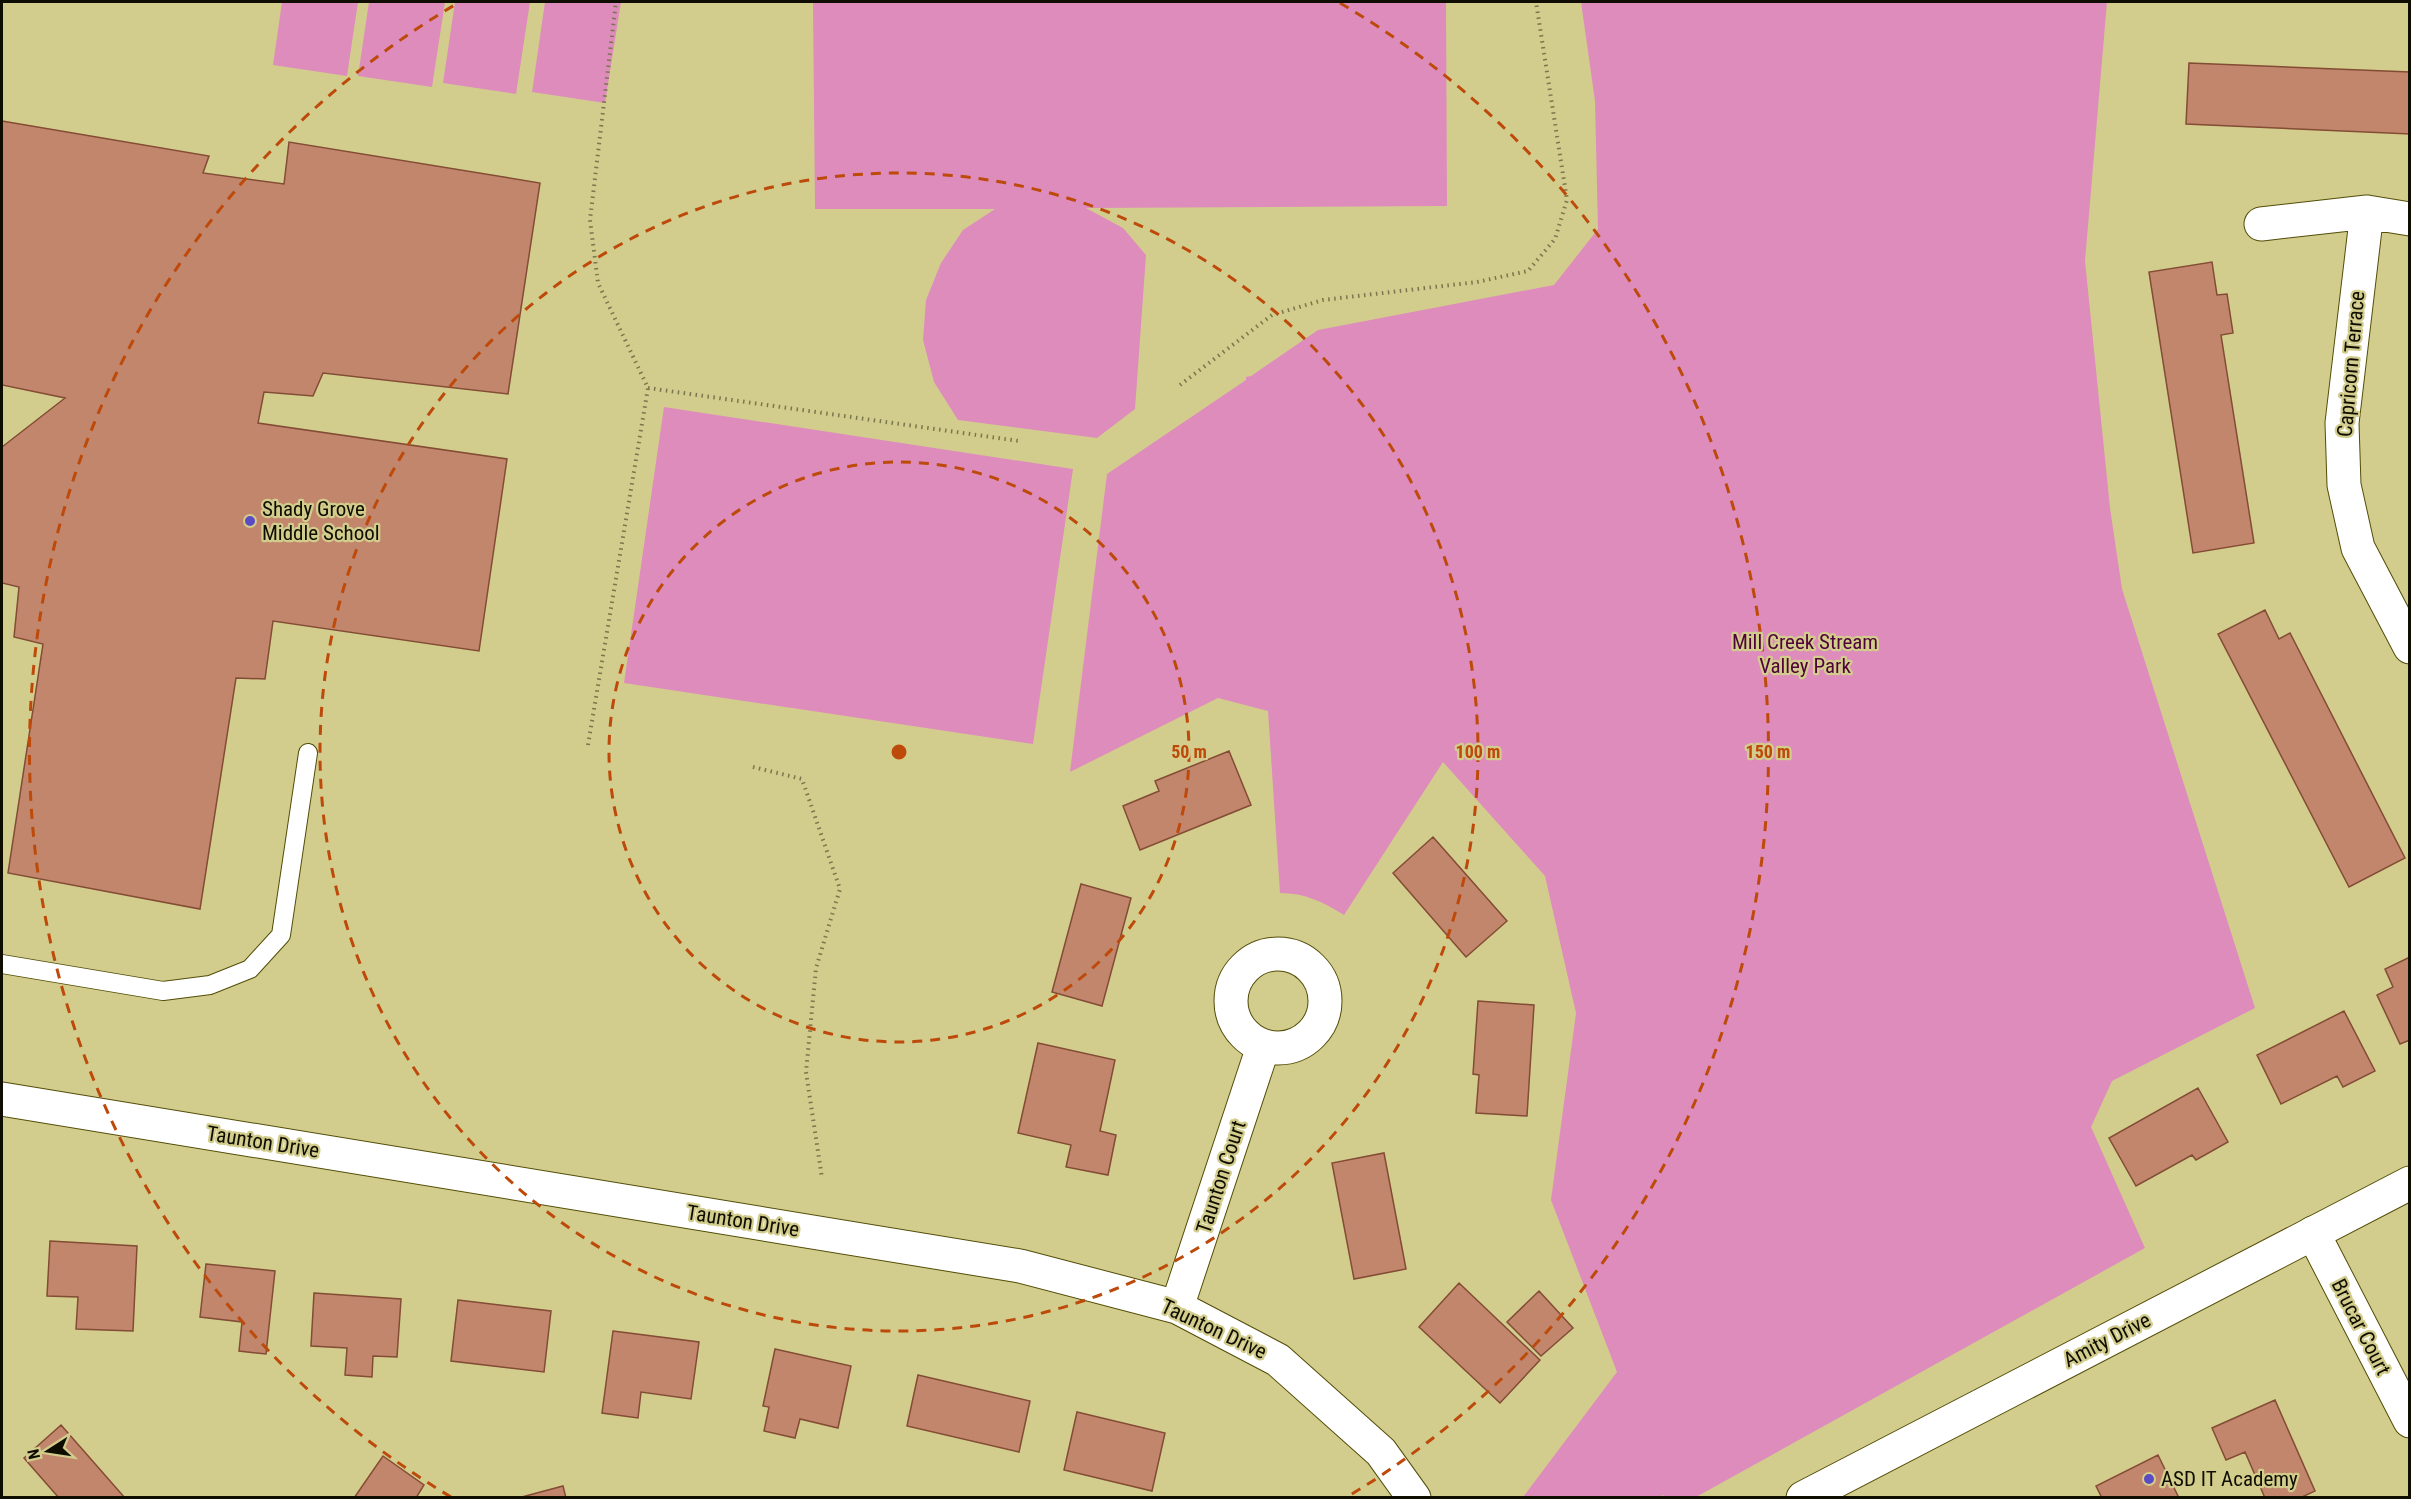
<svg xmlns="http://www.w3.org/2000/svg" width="2411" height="1499" font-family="'Roboto Condensed',sans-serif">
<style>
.green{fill:#dd8cbc}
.building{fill:#c2866c;stroke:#834c34;stroke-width:1.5}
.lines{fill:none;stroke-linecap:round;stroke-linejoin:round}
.service-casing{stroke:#534d07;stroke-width:20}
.minor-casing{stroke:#534d07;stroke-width:35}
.tertiary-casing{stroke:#534d07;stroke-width:35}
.path{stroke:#7a764d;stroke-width:4;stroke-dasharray:1.5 4.5;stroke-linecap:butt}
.service{stroke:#fff;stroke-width:18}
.minor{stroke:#fff;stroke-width:33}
.tertiary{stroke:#fff;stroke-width:33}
.ring{fill:none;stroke:#bd4a0a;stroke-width:3;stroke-dasharray:10 8}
.poi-dot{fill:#5b4cc4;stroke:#d3cd8d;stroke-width:2}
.labels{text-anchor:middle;stroke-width:4.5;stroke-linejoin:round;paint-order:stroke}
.street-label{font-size:21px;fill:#0f0d00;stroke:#d3cd8d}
.poi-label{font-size:21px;fill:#0f0d00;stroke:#d3cd8d;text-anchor:start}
.park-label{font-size:21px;fill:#50033a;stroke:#d3cd8d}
.centre{fill:#bd4a0a;stroke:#d3cd8d;stroke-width:3}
.ring-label{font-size:18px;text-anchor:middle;font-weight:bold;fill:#bd4a0a;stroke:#d3cd8d;stroke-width:4.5;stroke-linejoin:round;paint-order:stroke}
</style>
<rect width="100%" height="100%" fill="#d3cd8d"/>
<!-- green -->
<path class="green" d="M282,2h76l-11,74 -74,-11z
M369,2h76l-13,85 -74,-11z
M455,2h75l-14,92 -73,-11z
M545,2h76l-16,101 -73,-11z
M813,2h633l1,204 -361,2 37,20 23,27 -11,154 -38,29 -139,-18 -24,-38 -11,-42 3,-40 15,-37 22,-33 32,-21h-180z
M1581,2h526l-22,259 25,247 12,81 133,419 -143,73 -21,46 54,121 -449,249h-32l-1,-2 -5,3 -135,-1 94,-125 -66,-172 25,-187 -31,-137 -102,-114 -99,153c-21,-13 -39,-22 -64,-22l-12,-182 -50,-13 -148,74 37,-298 139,-94v-3l5,-1 67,-46 236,-45 44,-56 -3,-128z
M664,407l409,62 -40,275 -409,-61z"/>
<!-- building -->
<path class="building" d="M2189,63l221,9v62l-224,-10z
M2,121l207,35 -6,17 81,11 5,-42 251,41 -32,211 -185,-21 -10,23 -49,-4 -6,31 249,36 -28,192 -206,-30 -8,58 -29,-1 -36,231 -192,-36 35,-229 -29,-7 5,-50 -17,-4v-136l63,-49 -63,-13z
M2212,262l5,33 10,-1 6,39 -12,2 33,208 -61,10 -44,-281z
M2265,610l14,29 11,-6 115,225 -56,29 -131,-253z
M1229,751l22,54 -111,45 -17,-44 36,-15 -4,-10z
M1433,837l74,84 -41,36 -73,-84z
M1081,884l50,14 -29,108 -50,-14z
M2410,957v83l-10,4 -23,-49 16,-8 -8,-18z
M1478,1001l56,4 -7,111 -51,-3 3,-38 -6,-1z
M2344,1011l31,60 -32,16 -6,-11 -56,28 -24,-49z
M1038,1043l77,17 -15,71 16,4 -8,40 -42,-8 5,-22 -53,-12z
M2198,1088l30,54 -32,18 -4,-5 -56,31 -27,-48z
M1384,1153l22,116 -52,10 -22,-116z
M50,1241l87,5 -4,85 -57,-2 2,-32 -31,-1z
M206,1264l69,7 -9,83 -27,-3 3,-29 -42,-5z
M1459,1283l81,77 -40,43 -81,-76z
M1539,1291l34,37 -32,28 -34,-34z
M314,1293l87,6 -4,58 -24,-1 -1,21 -27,-2 2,-27 -36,-2z
M458,1300l93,11 -7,61 -93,-11z
M613,1331l86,11 -8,57 -50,-7 -3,26 -36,-5z
M775,1349l76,17 -13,62 -38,-9 -5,19 -31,-7 5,-24 -6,-1z
M918,1375l112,26 -11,51 -112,-26z
M2275,1400l40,91 -15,7h-35l-20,-46 -19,8 -14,-32z
M1077,1412l88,21 -13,58 -88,-21z
M61,1425l64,73h-66l-35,-40z
M2158,1455l21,43h-77l-6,-12z
M383,1456l41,29 -8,13h-62z
M563,1486l3,12h-48z"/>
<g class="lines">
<defs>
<path id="service" d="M2,964l161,27 47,-6 40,-16 31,-34 27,-182"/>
<path id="minor" d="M2367,212l-25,211 2,62 14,63 52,99
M2261,224l106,-12 43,7
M1231 1001a47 47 0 1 1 94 0a47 47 0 1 1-94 0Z
M2,1099l1018,167 157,41 101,53 103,92 33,46
M2313,1233l97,188
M1177,1307l86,-260"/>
<path id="tertiary" d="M1803,1498l607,-315"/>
</defs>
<!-- service casing -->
<use href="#service" class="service-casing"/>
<!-- minor casing -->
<use href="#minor" class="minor-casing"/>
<!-- tertiary casing -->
<use href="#tertiary" class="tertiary-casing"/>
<!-- path -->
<path class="path" d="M1180,385l92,-70 51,-15 154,-18 51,-11 27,-32 12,-39 -31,-198
M648,388l371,53
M588,745l60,-357 -50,-105 -8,-63 26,-218
M753,767l49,12 38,110 -24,79 -10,104 16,106"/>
<!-- service -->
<use href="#service" class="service"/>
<!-- minor -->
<use href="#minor" class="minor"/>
<!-- tertiary -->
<use href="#tertiary" class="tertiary"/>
</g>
<!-- distance rings -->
<g class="ring">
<circle cx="899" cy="752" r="290"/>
<circle cx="899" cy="752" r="579"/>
<path d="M451 1497A869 869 0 0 1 458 3M1340 3A869 869 0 0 1 1347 1497"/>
</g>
<!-- markers -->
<g class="poi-dot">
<circle cx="250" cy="521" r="6"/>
<circle cx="2149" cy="1479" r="6"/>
</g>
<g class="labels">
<!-- street labels -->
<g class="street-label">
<text transform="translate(2351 364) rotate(-85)" y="7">Capricorn Terrace</text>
<text transform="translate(263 1142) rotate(9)" y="7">Taunton Drive</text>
<text transform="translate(1221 1177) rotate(-72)" y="7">Taunton Court</text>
<text transform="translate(743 1221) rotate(9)" y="7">Taunton Drive</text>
<text transform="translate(2361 1327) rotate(63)" y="7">Brucar Court</text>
<text transform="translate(1214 1329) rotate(25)" y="7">Taunton Drive</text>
<text transform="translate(2107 1340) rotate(-27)" y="7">Amity Drive</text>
</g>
<!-- poi labels -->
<g class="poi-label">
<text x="262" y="516">Shady Grove<tspan x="262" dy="24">Middle School</tspan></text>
<text x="2161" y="1486">ASD IT Academy</text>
</g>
<!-- park labels -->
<g class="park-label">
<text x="1805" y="649">Mill Creek Stream<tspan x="1805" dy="24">Valley Park</tspan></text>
</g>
</g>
<circle cx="899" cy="752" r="9" class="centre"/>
<g class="ring-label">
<text x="1189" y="758">50 m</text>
<text x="1478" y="758">100 m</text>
<text x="1768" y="758">150 m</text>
</g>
<!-- border -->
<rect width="2411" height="1499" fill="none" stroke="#0f0d00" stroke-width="6"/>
<!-- north arrow -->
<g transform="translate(48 1451) rotate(258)" stroke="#d3cd8d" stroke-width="4.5" paint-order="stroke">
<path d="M0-4.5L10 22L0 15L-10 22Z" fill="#0f0d00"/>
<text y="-9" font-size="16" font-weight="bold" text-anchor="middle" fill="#0f0d00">N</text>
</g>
</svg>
